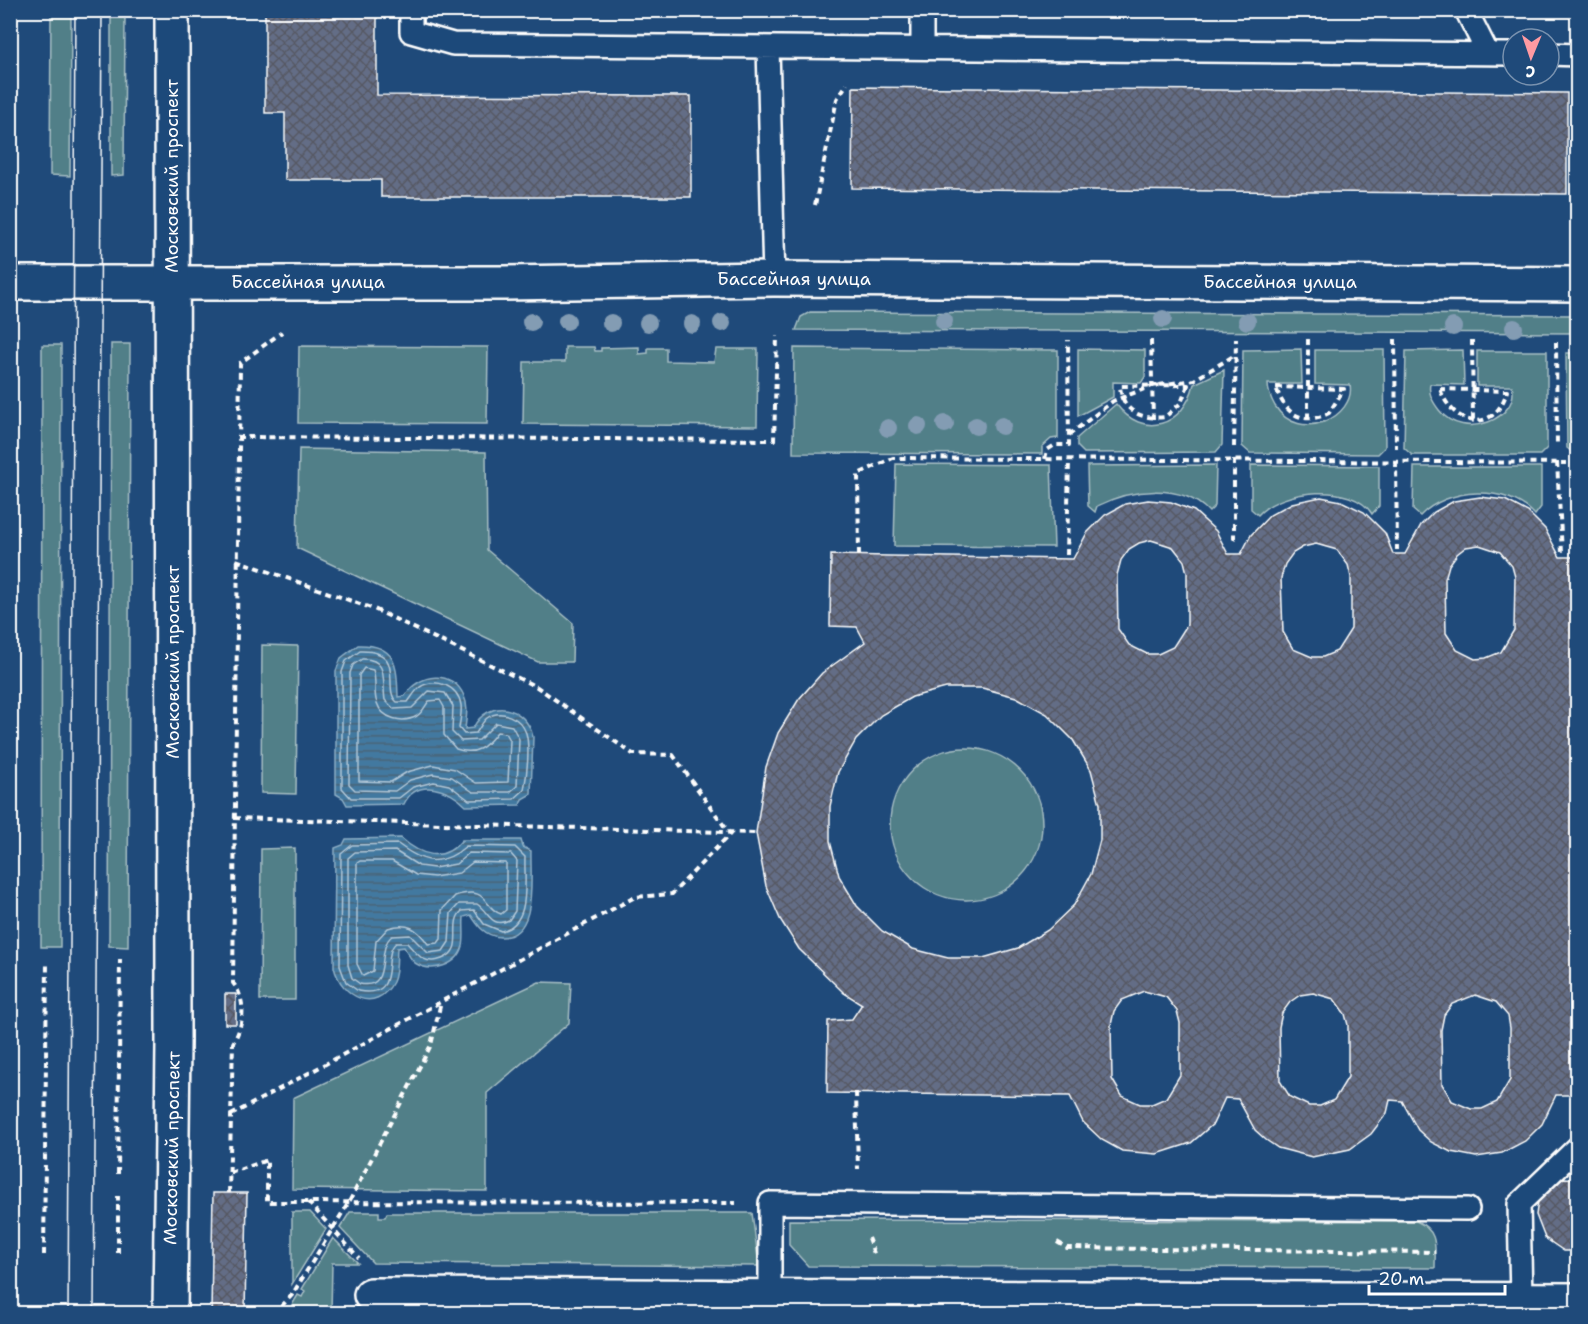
<svg xmlns="http://www.w3.org/2000/svg" width="1588" height="1324" font-family="'Shantell Sans',sans-serif">
<style>
.green{fill:#517f88;stroke:#a8bfc4;stroke-width:1.5}
.water{fill:url(#water-rules);stroke:#8eafc6;stroke-width:1.5}
.lines{fill:none;stroke-linecap:round;stroke-linejoin:round}
.shore{stroke:#b4c9d9;stroke-width:1.5}
.building{fill:url(#building-cross-hatch);stroke:#fff;stroke-width:1.5;fill-rule:evenodd}
.service-casing{stroke:#fff;stroke-width:26}
.minor-casing{stroke:#fff;stroke-width:38}
.tertiary-casing{stroke:#fff;stroke-width:38}
.primary-casing{stroke:#fff;stroke-width:38}
.path{stroke:#fff;stroke-width:4;stroke-dasharray:6 4.5;stroke-linecap:butt}
.service{stroke:#1f4a7a;stroke-width:21}
.minor{stroke:#1f4a7a;stroke-width:33}
.tertiary{stroke:#1f4a7a;stroke-width:33}
.primary{stroke:#1f4a7a;stroke-width:33}
.tram{stroke:#fff;stroke-width:1.5}
.tree{fill:#839cb3}
.labels{text-anchor:middle;stroke-width:4.5;stroke-linejoin:round;paint-order:stroke}
.street-label{font-size:18px;fill:#fff;stroke:#1f4a7a}
</style>
<defs>
<pattern id="water-rules" width="6" height="5" patternUnits="userSpaceOnUse" patternTransform="scale(1.5)"><rect width="6" height="5" fill="#4379a0"/><path d="M0 2.5h6" fill="none" stroke="#486276"/></pattern>
<pattern id="building-cross-hatch" width="8" height="8" patternUnits="userSpaceOnUse" patternTransform="scale(1.5)"><rect width="8" height="8" fill="#646d86"/><path d="M0 0l8 8M0 8l8-8" fill="none" stroke="#565963"/></pattern>
</defs>
<rect width="100%" height="100%" fill="#1f4a7a"/>
<filter id="ink" filterUnits="userSpaceOnUse"><feTurbulence type="fractalNoise" baseFrequency=".0167" numOctaves="2"/><feDisplacementMap in="SourceGraphic" scale="12" xChannelSelector="R" yChannelSelector="G"/><feConvolveMatrix kernelMatrix="1 2 1 2 8 2 1 2 1" color-interpolation-filters="sRGB"/></filter>
<g filter="url(#ink)">
<!-- green -->
<path class="green" d="M51,11h20l-1,165 -20,-1z
M111,11h14l-1,164 -13,1z
M810,312l767,3 1,18 -782,-3 5,-13z
M111,344h19l-2,603 -19,-1z
M42,345h19l-1,602h-19z
M299,346l189,1 -1,77 -189,-1z
M565,347h29l1,4h6v-3l38,-1v7l9,-1v-5h18v13l48,1 2,-13h42l-1,77 -234,-2 1,-62h41z
M794,348l264,2v88l-7,1 -9,8v7l-249,-1z
M1078,349l67,1v27l-4,6 -28,-1v15l-35,19z
M1301,349l1,35h-34c0,8 3,15 7,22 25,39 81,10 75,-21l-35,-1v-34h69l1,97 -7,7 -128,-1 -8,-7 1,-96z
M1463,350l1,35 -34,-1c-2,10 3,18 9,26 25,33 82,7 73,-24h-35v-35h70v97l-7,7h-128l-8,-7 2,-97z
M1566,353h11v103l-10,-8z
M1224,370l-2,75 -6,7 -132,1 -7,-7v-8l39,-34c27,36 68,22 78,-20z
M299,449l187,3 1,98 86,73 -1,39h-34l-241,-114z
M896,464l155,1 3,82 -160,-1z
M1216,465l-1,41 -6,6c-28,-30 -79,-23 -112,-6l-2,6 -7,-6 -1,-40z
M1251,465l128,1v40l-7,8c-19,-32 -91,-25 -114,1l-7,-6z
M1414,467h127v40l-6,8c-28,-31 -88,-28 -115,1l-7,-6z
M262,645l36,1 -2,148 -35,-1z
M890 824a76 76 0 1 1 152 0a76 76 0 1 1-152 0Z
M295,848v152h-35l1,-151z
M539,982l32,1 -2,40 -82,70v98l-195,-2 1,-91z
M292,1212h18l16,17 -34,55z
M350,1212h29v5h6l2,-4h365l7,53 -386,-3 -33,-35z
M789,1220l627,1c23,10 19,25 19,47l-627,-2 -19,-21z
M333,1238l25,25h-26l-1,50h-39v-8l6,-10 4,2 3,-6 -3,-2z"/>
<!-- water -->
<path class="water" d="M358,645c39,-1 39,21 40,52l7,-1c13,-23 48,-27 59,0 5,11 2,22 1,33l8,-1c15,-30 53,-23 60,9l-2,57 -9,5 -2,6 -54,1c-16,-17 -49,-29 -62,-2l-57,1 -4,-7 -7,-4v-123l5,-13z
M401,838c20,18 42,25 61,2h59l2,7 8,4c-1,25 8,87 -31,86 -15,-1 -22,-11 -29,-22l-7,2c-1,9 1,20 -1,29 -5,19 -31,28 -48,17 -5,-4 -8,-11 -11,-16l-7,1c-1,11 1,23 -4,34 -17,33 -52,15 -59,-15l1,-119 8,-3 3,-6z"/>
<g class="lines">
<!-- shore -->
<path class="shore" d="M360,651c48,-1 21,38 37,51h11c4,-5 7,-11 12,-15 16,-10 38,-1 41,18 1,7 -1,16 -2,23l5,6 12,-1c4,-5 6,-11 11,-15 14,-10 34,0 39,15 4,14 1,42 -2,57l-10,9 -45,1 -20,-15 -15,-3 -21,5 -14,11h-48l-9,-10v-116l4,-11z
M362,659c27,-1 20,22 23,41l9,9 18,-1 17,-17 16,2 8,13 -1,26 9,9 18,-1 17,-17 16,3 7,13 -2,47 -7,6h-37l-21,-15 -19,-3 -23,6 -15,11 -40,-1 -6,-6 1,-111 3,-8z
M364,668l9,2c4,11 0,23 4,33 5,16 26,21 40,13 6,-4 8,-10 12,-15l11,-1 4,7v28l12,14c20,7 30,-2 41,-17l9,1 4,7 -2,42 -32,1 -21,-14 -22,-4 -26,7 -16,10 -32,-1v-106z
M398,844c25,19 43,24 68,2l49,1 10,10c-1,25 7,67 -24,74l-17,-7 -10,-14 -12,1c-15,13 5,39 -20,48 -18,7 -25,-5 -35,-16h-11c-16,12 7,56 -38,48l-12,-9 -6,-16 1,-112 11,-9z
M395,851l24,15 15,2 22,-4 13,-11 42,1 6,7 -2,50 -6,9c-18,9 -20,-8 -32,-16h-18l-8,9 -2,29 -6,9 -15,2 -18,-18 -18,1c-17,12 1,54 -32,48l-8,-6 -4,-13v-107l7,-6z
M392,861l24,14 18,2 25,-4 14,-11 33,1v47l-5,4c-19,-6 -11,-29 -46,-18l-13,14 -1,29 -3,4 -10,1c-11,-16 -20,-22 -40,-16l-12,13 -3,30 -10,5 -6,-12v-101l3,-2z"/>
</g>
<!-- building -->
<path class="building" d="M265,10h112v85l314,1v101h-310v-17h-96v-67h-20z
M853,87l714,6v101l-715,-6z
M1321,497l20,4 23,11 21,21 8,21h12l16,-29 13,-13 20,-11 26,-4 25,3 23,12 17,17 15,28h18v538h-22l-14,29 -17,17 -23,12 -26,4 -25,-5 -20,-10 -13,-12 -16,-29 -12,-1 -3,13 -16,21 -21,15 -38,8 -34,-9 -12,-8 -11,-10 -17,-31 -13,-1 -12,26 -22,19 -34,11 -35,-3 -20,-11 -19,-18 -13,-26 -243,-3 1,-72 24,-2 10,-15 -18,-11 -45,-44 -19,-30 -14,-33 -10,-53 10,-66 12,-34 21,-34 23,-26 43,-31 -8,-15 -27,-1 1,-71 242,4 14,-26 18,-18 20,-11 23,-4 23,2 23,9 22,20 12,23h13l10,-19 19,-20 22,-12zM1151,540l22,7 11,14 3,12v52l-14,22 -15,7h-11l-18,-9 -11,-16 -1,-54 4,-15 8,-11 10,-6zM1316,544l21,6 11,15 3,12v52l-14,22 -14,6h-11l-19,-8 -10,-17 -2,-54 4,-14 8,-11 10,-6zM1479,545l21,7 12,14 3,11 -1,53 -13,22 -15,6 -11,1 -18,-9 -11,-17 -1,-54 4,-14 8,-11 9,-7zM946,688h36l34,9 31,17 26,26 18,30 9,34v36l-9,34 -17,31 -26,25 -30,18 -35,10h-35l-35,-9 -31,-18 -25,-25 -18,-30 -9,-35v-35l8,-34 18,-32 25,-25 31,-18zM1144,991l22,6 11,14 3,12v52l-14,23 -14,6h-12l-18,-8 -10,-17 -1,-54 3,-14 8,-11zM1313,993l21,6 11,15 3,11v52l-14,23 -14,6h-11l-19,-9 -10,-16 -1,-54 3,-14 8,-11 10,-7zM1475,995l21,7 12,14 2,12v52l-13,22 -15,7h-11l-19,-8 -10,-17 -1,-54 3,-15 8,-11z
M225,994h11v30h-11z
M1564,1178l14,1v72h-14l-19,-13 -9,-23 2,-14 8,-13z
M213,1193h34l-2,121h-34z"/>
<g class="lines">
<defs>
<path id="service" d="M411,10v22l42,12 1060,10
M922,10v38
M1466,10l22,44
M768,47l6,232
M1549,54l29,1
M770,1296v-93l698,6
M1521,1299l-2,-95 59,-57"/>
<path id="minor" d="M371,1295l1207,5"/>
<path id="tertiary" d="M10,283h495l269,-4 804,5"/>
<path id="primary" d="M170,1314l3,-271 -1,-1033"/>
</defs>
<!-- service casing -->
<use href="#service" class="service-casing"/>
<!-- minor casing -->
<use href="#minor" class="minor-casing"/>
<!-- tertiary casing -->
<use href="#tertiary" class="tertiary-casing"/>
<!-- primary casing -->
<use href="#primary" class="primary-casing"/>
<!-- path -->
<path class="path" d="M815,205l22,-106 10,-15
M1308,339v81
M1395,339l1,109
M1151,340l2,79
M1472,340l1,81
M1556,342l1,105
M1188,385l-7,18 -16,14c-23,3 -43,-5 -45,-31z
M1276,387l68,2 -15,24c-26,13 -45,1 -53,-26z
M1440,389l67,2c-12,43 -53,37 -67,-2z
M1069,435l44,-34 39,-15 42,-6 41,-25
M237,437l537,3 3,-104
M1234,447l2,-108
M1045,459l2,-9 8,-5h14l-1,-105
M1234,460v82
M1396,461l1,89
M1557,462l5,91
M859,555l-1,-81 35,-16 685,5
M1067,555l2,-95
M234,818l522,15
M856,1092l2,77
M231,1115l404,-218 37,-3 58,-60 -57,-79 -40,-1 -96,-67 -163,-78 -138,-49
M230,1173l37,-13v42l469,1
M118,1174l2,-215
M229,1193l4,-150c11,-19 14,-42 0,-60l7,-620 42,-31
M308,1202l51,56
M868,1238l7,18
M1057,1242l10,6 368,4
M118,1253v-57
M44,1255l3,-293
M274,1314l18,-19 57,-93 82,-157 10,-43"/>
<!-- service -->
<use href="#service" class="service"/>
<!-- minor -->
<use href="#minor" class="minor"/>
<!-- tertiary -->
<use href="#tertiary" class="tertiary"/>
<!-- primary -->
<use href="#primary" class="primary"/>
<!-- tram -->
<path class="tram" d="M68,1314l7,-1304
M94,1314l8,-1304"/>
</g>
<!-- trees -->
<g class="tree">
<circle cx="1163" cy="319" r="9"/>
<circle cx="567" cy="321" r="9"/>
<circle cx="944" cy="321" r="9"/>
<circle cx="1247" cy="321" r="9"/>
<circle cx="531" cy="322" r="9"/>
<circle cx="611" cy="323" r="9"/>
<circle cx="648" cy="323" r="9"/>
<circle cx="722" cy="323" r="9"/>
<circle cx="692" cy="324" r="9"/>
<circle cx="1453" cy="327" r="9"/>
<circle cx="1514" cy="328" r="9"/>
<circle cx="945" cy="424" r="9"/>
<circle cx="918" cy="426" r="9"/>
<circle cx="976" cy="426" r="9"/>
<circle cx="1002" cy="426" r="9"/>
<circle cx="888" cy="428" r="9"/>
</g>
</g>
<g class="labels">
<!-- street labels -->
<g class="street-label">
<text transform="translate(172 176) rotate(-90)" y="6">Московский проспект</text>
<text x="794" y="285">Бассейная улица</text>
<text x="308" y="288">Бассейная улица</text>
<text x="1280" y="288">Бассейная улица</text>
<text transform="translate(173 662) rotate(-90)" y="6">Московский проспект</text>
<text transform="translate(172 1148) rotate(-89)" y="6">Московский проспект</text>
</g>
</g>
<!-- margin -->
<rect width="1588" height="1324" fill="none" stroke="#1f4a7a" stroke-width="36"/>
<rect x="18" y="18" width="1552" height="1288" fill="none" stroke="#fff" stroke-width="2" filter="url(#ink)"/>
<!-- north arrow -->
<g transform="translate(1531 57) rotate(182)"><circle r="28" fill="#1f4a7a" stroke="#7992af" stroke-width="1.5"/>
<path d="M0-4.5L10 22L0 15L-10 22Z" fill="#ff9aa2"/>
<text y="-9" font-size="16" font-weight="bold" text-anchor="middle" fill="#ffffff">С</text>
</g>
<!-- scale -->
<path d="M1369 1285v9h136v-9" fill="none" stroke="#ffffff" stroke-width="3"/>
<text x="1378" y="1285" font-size="18" fill="#ffffff" stroke="#1f4a7a" stroke-width="4.5" paint-order="stroke">20 m</text>
</svg>
